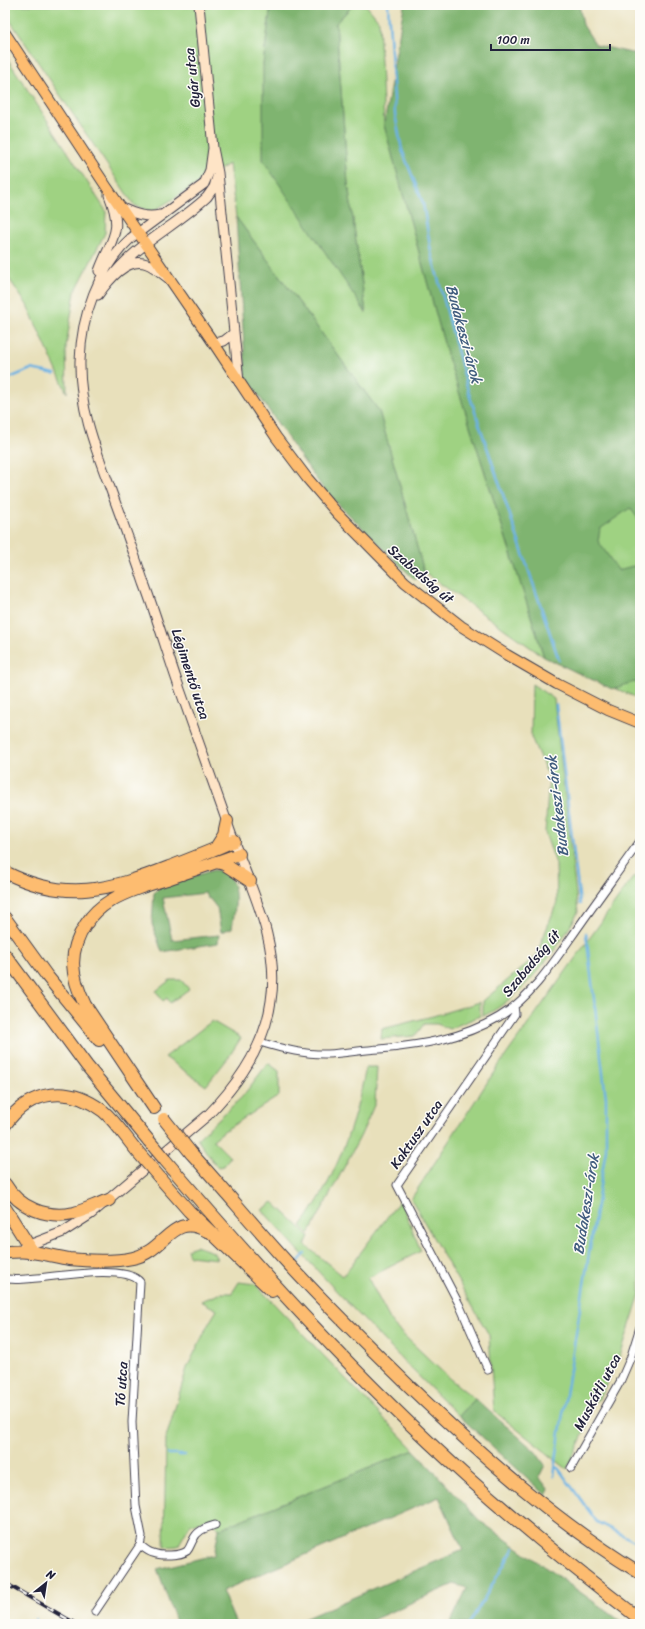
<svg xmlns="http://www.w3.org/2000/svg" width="645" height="1629" font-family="Sriracha,sans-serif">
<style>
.green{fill:#9fd282;stroke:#607a5e}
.forest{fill:#7fb470;stroke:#506b56}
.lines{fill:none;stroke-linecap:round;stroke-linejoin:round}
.stream{stroke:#6cb2e3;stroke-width:2.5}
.street-casing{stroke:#403e4e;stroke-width:9}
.secondary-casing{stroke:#403e4e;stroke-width:11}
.primary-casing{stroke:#403e4e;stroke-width:12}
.highway-casing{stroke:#403e4e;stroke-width:14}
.street{stroke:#fff;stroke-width:7}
.secondary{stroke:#fee4c6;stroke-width:9}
.primary{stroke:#fdbc70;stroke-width:10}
.highway{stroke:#fdbc70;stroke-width:12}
.rail-casing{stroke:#22223b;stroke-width:4}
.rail{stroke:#fdfcf7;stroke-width:2.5;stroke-dasharray:8;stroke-linecap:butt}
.highway-bridge-casing{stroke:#403e4e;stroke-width:14;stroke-linecap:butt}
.highway-bridge{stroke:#fdbc70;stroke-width:12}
.labels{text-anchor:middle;stroke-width:3;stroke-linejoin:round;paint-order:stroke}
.street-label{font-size:14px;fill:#22223b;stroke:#fdfcf7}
.water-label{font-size:15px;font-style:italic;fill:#405c7e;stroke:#fdfcf7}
</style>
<rect width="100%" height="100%" fill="#fdfcf7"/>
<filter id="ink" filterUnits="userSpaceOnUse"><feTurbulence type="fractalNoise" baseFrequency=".025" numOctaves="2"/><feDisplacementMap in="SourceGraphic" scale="8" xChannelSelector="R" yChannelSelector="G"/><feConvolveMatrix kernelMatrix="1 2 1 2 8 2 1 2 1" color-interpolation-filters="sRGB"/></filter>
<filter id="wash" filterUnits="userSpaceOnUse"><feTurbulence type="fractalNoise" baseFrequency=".012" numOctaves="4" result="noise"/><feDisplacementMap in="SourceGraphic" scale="16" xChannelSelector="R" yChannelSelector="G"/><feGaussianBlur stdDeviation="0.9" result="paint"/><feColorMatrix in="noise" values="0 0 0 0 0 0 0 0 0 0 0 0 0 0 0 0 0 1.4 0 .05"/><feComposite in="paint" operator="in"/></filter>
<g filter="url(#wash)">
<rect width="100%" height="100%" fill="#e8e0bb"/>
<!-- green -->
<path class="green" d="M5,5h266l-8,59 103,248 -18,-128 -12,-161 17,-18h13l13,16 5,104 63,229 97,303 -120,-85 -45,-161 -143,-194 -7,-53 -77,48 -18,-7 -129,-192z
M5,55l101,156 -1,22 -30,59 -9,54 1,47 -40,-88 -22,-32z
M640,496v117l-58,-83z
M640,650v49l-42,-18z
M532,684l22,15 24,213c-16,33 -60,90 -95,104v-15l53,-45 21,-54 -1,-38 -11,-31 4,-55 -18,-41z
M634,876l6,3v415l-19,59 -22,46 -10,6 -7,15 6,4 -21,45 -73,-58 -5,-76 -78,-136 83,-127z
M170,980h11l8,9 -19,14 -3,-5 -4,3 -7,-10z
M480,1002v14l-31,13 -12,-5h-13l-9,12 -34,3 1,-10 51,-13z
M212,1021l29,17 -13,20 -22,28 -41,-29z
M268,1063l11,8v25l-55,35 -11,9 17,17 -6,9 -7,1 -20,-28 45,-42z
M366,1067h11l-2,36 -14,32 -52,99 -8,-8c35,-47 54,-102 65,-159z
M400,1200l21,51 -53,27 25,47 57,54 25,20 -16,17c-68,-66 -133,-135 -197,-206l11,-8 36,34 -4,9 38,31z
M196,1246l17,6 4,7 -28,-3 -2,-7z
M239,1282l16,2 159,166 -195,79 -10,-11 -19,7 -12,21 -14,1 2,-109 21,-70 22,-45 8,-13 -16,-9 21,-8h10z"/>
<!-- forest -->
<path class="forest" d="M271,5h82l-17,18 12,161 18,129 -103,-153v-96z
M404,5h175l4,20 13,20 44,10v466l-10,-13 -30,21 -2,12 20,29 15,-4h7v119l-6,-3 -22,7 -68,-32 -97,-303 -63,-229z
M236,217l143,194 45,161 -9,8 -90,-89 -25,-35 -54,-79z
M214,870c29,3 21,38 18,58l-11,4 -4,-24 -7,-9 -3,-1 -2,-5 -42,5 9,42 47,-5 -1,8 -56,9 -10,-28 2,-31 7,-7z
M475,1399l60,52 10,14 -6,12 10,13 -3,5 -87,-79z
M414,1450l66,71 145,103h-175l17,-36 -13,-4 -91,40h-71l171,-74 -24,-53 -217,94 14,33h-59l-20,-55 57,-14 5,-26z"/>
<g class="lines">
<!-- stream -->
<path class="stream" d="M388,5l7,109 7,36 21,53 8,49 38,142 90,266
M5,380l26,-11 24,5
M556,705l24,199
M299,1261l6,-7
M168,1454h8
M178,1455h7
M555,1467l3,1 39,54 43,22
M554,1476l6,-44 46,-283v-51l-20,-165
M34,1624l2,-5
M469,1624l45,-76"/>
</g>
</g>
<g filter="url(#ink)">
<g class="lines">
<defs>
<path id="street" d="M260,1042c22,7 45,13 68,12 17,-1 35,-4 52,-5 42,-4 81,-10 119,-32 34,-20 60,-63 83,-95 19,-27 39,-54 58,-81
M5,1279c7,0 14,1 21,0 23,-1 101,-16 114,3l-8,140 4,84 6,30 -2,9 -45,67
M488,1370l-29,-66 -62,-119 118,-171 -1,-8
M571,1468l49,-86 10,-23 10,-32
M140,1545c4,3 8,7 13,8 8,3 27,3 34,-2 3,-3 4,-8 6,-11 4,-10 13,-12 22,-15"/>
<path id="secondary" d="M199,5l14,143 5,25 21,209
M122,208c13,6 24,10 38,7
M99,271c12,-33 25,-38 10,-76
M110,279c26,-35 66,-53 97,-82l7,-10 3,-10
M98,295c10,-14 29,-39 49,-31 8,3 14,9 21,14
M214,343l10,-2 10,-8
M24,1247l39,-15 28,-18 117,-99c31,-32 57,-69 63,-114 9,-56 -18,-108 -37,-159 -19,-53 -38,-107 -57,-161 -11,-32 -21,-66 -33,-98 -11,-33 -23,-65 -35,-98 -15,-40 -30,-80 -29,-124 1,-44 18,-93 51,-123l73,-54 6,-14 3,-22"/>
<path id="primary" d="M5,33l101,153 109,159 61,92 31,41 30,35 68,69 56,44 46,29 50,29 51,26 32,13"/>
<path id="highway" d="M215,849l9,-14 3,-14
M216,862l8,2 26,17
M5,872c60,31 105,18 164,-5 22,-8 43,-17 65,-26
M5,918l42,58 52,64
M5,955l82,111 62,75
M154,1108l-69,-103c-14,-29 -18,-52 1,-81 6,-9 14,-17 24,-23 17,-10 37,-16 57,-22 24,-8 48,-16 72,-25
M5,1125c25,-36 64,-40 98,-14 13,11 23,27 34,40
M191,1153c32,35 62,72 94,107 40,44 82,85 124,126 72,69 146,135 231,187
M165,1160c95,111 194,220 303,318 55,49 113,96 172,141
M160,1178l29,33 83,80
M5,1184c14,24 42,35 69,29 12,-3 23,-9 35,-13
M5,1208l24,38
M5,1252c8,0 17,-1 25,0 13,1 26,5 39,7 18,2 46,3 64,-1 33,-7 39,-47 74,-27"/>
</defs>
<!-- street casing -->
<use href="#street" class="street-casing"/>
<!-- secondary casing -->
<use href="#secondary" class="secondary-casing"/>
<!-- primary casing -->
<use href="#primary" class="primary-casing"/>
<!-- highway casing -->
<use href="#highway" class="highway-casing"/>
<!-- street -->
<use href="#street" class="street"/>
<!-- secondary -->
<use href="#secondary" class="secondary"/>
<!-- primary -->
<use href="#primary" class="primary"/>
<!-- highway -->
<use href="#highway" class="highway"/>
<defs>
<path id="rail" d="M5,1583l71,41"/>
</defs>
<!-- rail casing -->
<use href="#rail" class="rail-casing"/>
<!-- rail -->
<use href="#rail" class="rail"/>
<defs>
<path id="highway-bridge" d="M164,1119l27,34
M149,1141l16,19
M137,1151l23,27"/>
</defs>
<!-- highway-bridge casing -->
<use href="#highway-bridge" class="highway-bridge-casing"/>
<!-- highway-bridge -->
<use href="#highway-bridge" class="highway-bridge"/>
</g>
</g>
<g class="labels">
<!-- street labels -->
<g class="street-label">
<text transform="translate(192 78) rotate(-96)" y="5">Gyár utca</text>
<text transform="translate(421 574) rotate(41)" y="5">Szabadság út</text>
<text transform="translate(191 674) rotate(72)" y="5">Légimentő utca</text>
<text transform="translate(531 963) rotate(-50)" y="5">Szabadság út</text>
<text transform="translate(416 1134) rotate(-55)" y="5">Kaktusz utca</text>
<text transform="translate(121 1384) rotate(-86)" y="5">Tó utca</text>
<text transform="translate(597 1392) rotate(-62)" y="5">Muskátli utca</text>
</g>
<!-- water labels -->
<g class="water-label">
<text transform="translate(464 334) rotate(75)" y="5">Budakeszi-árok</text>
<text transform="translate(557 806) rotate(-97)" y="5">Budakeszi-árok</text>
<text transform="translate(586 1204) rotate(-81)" y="5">Budakeszi-árok</text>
</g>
</g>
<!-- margin -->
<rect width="645" height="1629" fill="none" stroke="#fdfcf7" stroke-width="20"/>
<!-- north arrow -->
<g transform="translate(46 1583) rotate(30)" stroke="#fdfcf7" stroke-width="3" paint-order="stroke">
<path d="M0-3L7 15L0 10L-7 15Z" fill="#22223b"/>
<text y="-6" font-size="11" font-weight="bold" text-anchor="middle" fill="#22223b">N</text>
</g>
<!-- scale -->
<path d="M491 44v6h119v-6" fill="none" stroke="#22223b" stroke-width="2"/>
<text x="497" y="44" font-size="12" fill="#22223b" stroke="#fdfcf7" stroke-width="3" paint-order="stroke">100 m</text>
</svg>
